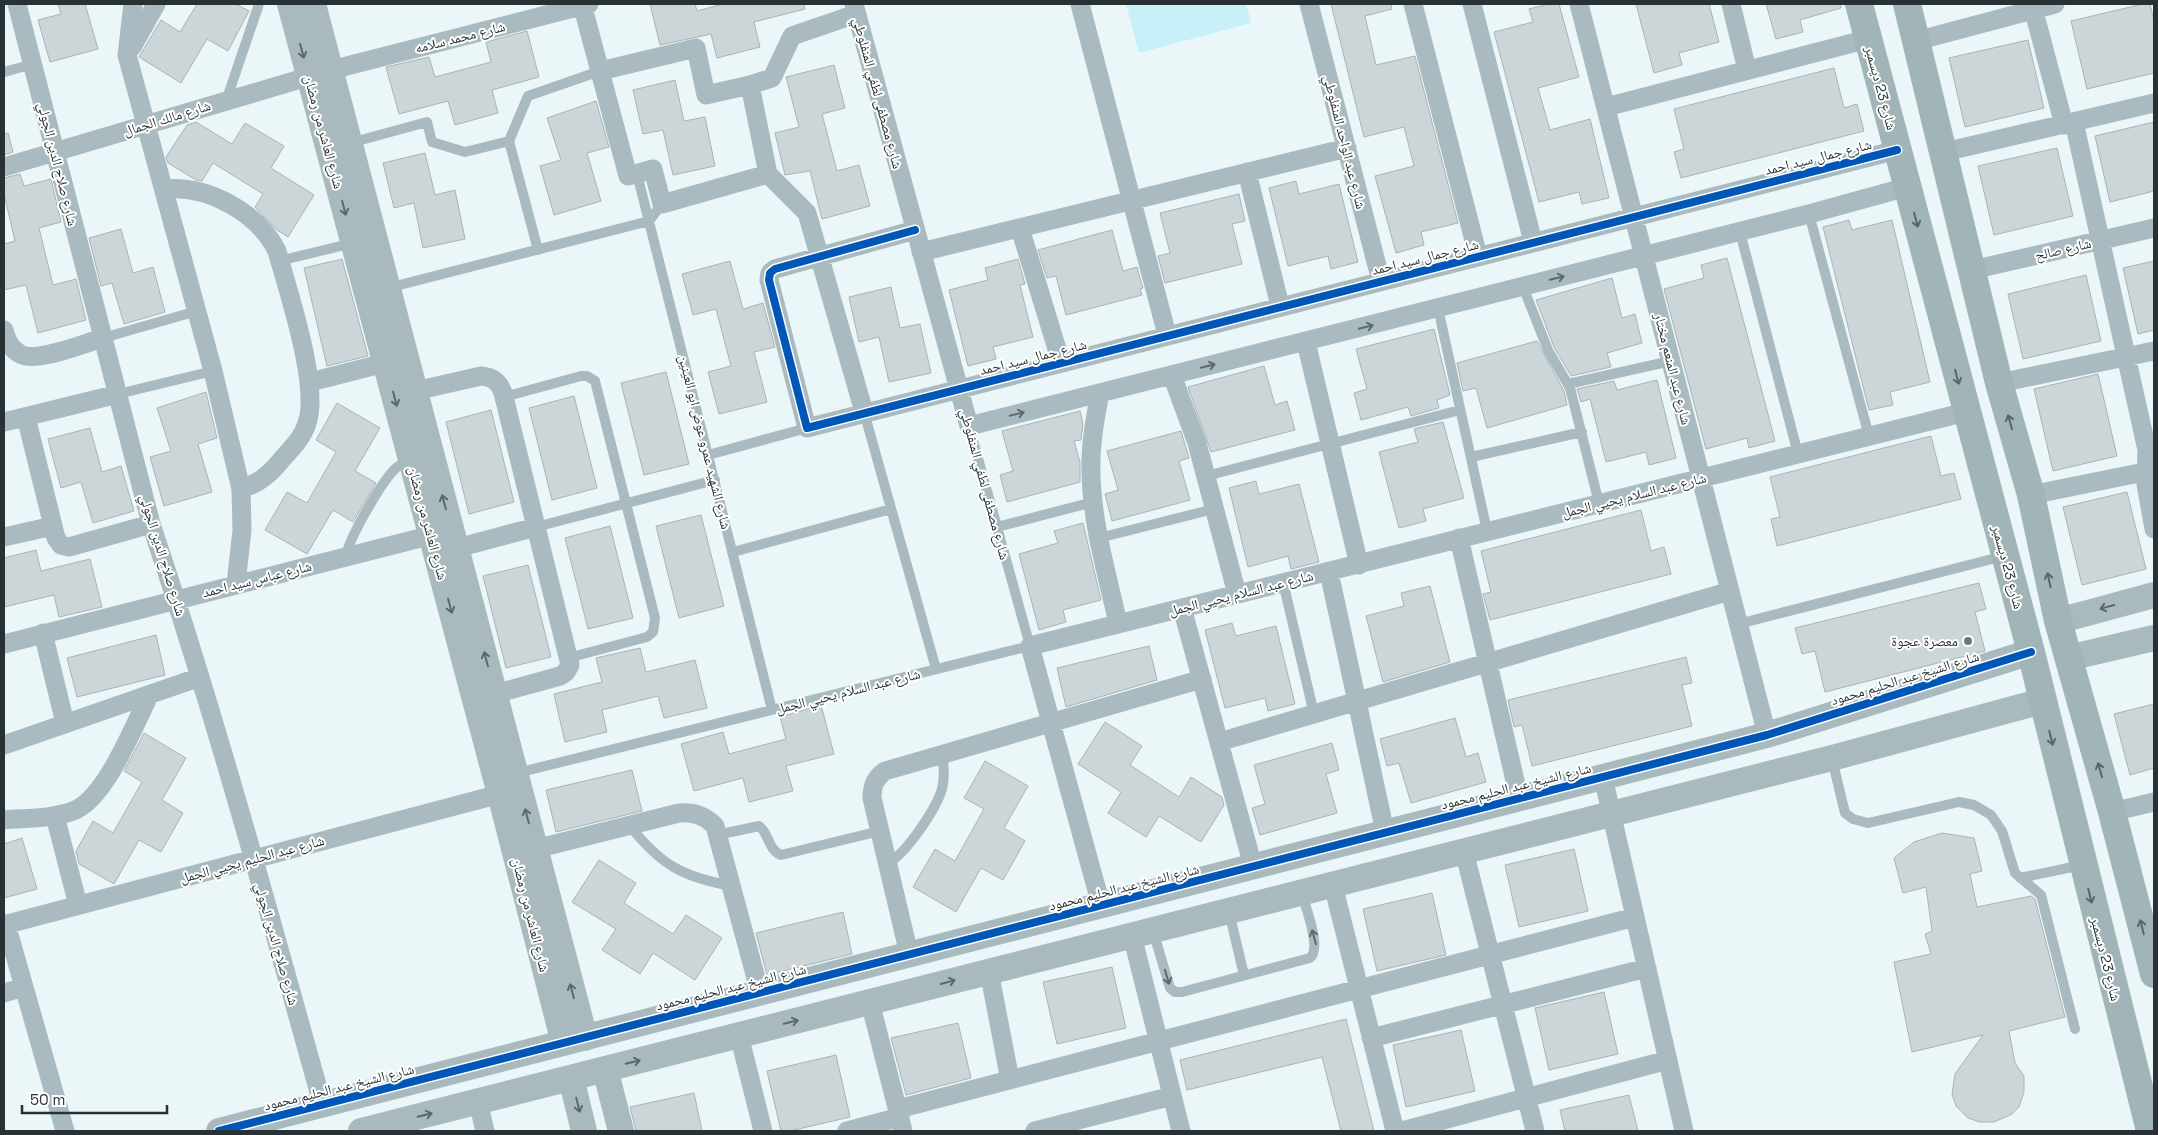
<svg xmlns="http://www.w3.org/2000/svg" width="2158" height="1135" font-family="'Space Grotesk','Noto Naskh Arabic',sans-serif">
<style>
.park{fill:#c8f0f9}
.building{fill:#ccd6d8;stroke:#aab3b5}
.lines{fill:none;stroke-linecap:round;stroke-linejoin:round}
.lane{stroke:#a9bbc0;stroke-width:10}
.street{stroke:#a9bbc0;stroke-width:19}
.secondary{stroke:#a9babe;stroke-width:26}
.primary{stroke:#a1b4b7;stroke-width:28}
.cycleway-casing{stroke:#fff;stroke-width:11}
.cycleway{stroke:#0057b8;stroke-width:8}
.oneway{stroke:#5c686b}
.oneway2{stroke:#586668}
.oneway3{stroke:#5c696c}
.poi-dot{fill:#6c7779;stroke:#fff;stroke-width:2}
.labels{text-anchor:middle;stroke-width:4;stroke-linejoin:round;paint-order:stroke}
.street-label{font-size:14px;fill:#283234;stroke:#fff}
.poi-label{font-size:14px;fill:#283234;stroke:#fff;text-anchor:end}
</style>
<rect width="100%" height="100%" fill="#eaf6f8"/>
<!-- park -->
<path class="park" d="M1126,4h120l5,19 -112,30z"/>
<!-- building -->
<path class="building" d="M58,4h27l13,45 -48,13 -12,-42 23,-6z
M197,4h39l13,7 -21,40 -21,-12 -26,44 -42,-26 22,-37 19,12z
M650,4h45l2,7 26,-7h81l1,5 -51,13 6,25 -43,11 -6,-24 -51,11z
M1331,4h60l1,5 -27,7 11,49 39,-9 43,167 -37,9 3,13 -28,8 -21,-77 39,-10 -10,-39 -40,10z
M1549,4h10l20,73 -41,11 12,42 40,-11 19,79 -27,6 -3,-12 -40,10 -45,-170 39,-10 -4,-13z
M1636,4h73l10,38 -40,11 3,12 -28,8z
M1766,4h74l1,4 -41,12 3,12 -27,7z
M2143,4h7l4,17v52l-67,16 -16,-68z
M527,31l12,46 -47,13 6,23 -43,12 -7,-24 -49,13 -13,-47 43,-10 6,20 56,-15 -5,-20z
M2028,40l16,68 -79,19 -16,-69z
M834,65l11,43 -23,6 15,57 22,-6 11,41 -48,13 -12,-48 -25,4 -10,-42 24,-6 -13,-50z
M1834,68l10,40 13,-4 7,27 -183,47 -7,-26 10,-3 -10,-40z
M675,80l9,41 21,-4 10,49 -42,9 -10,-45 -20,4 -10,-44z
M596,101l13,46 -22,6 14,48 -47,14 -14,-49 21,-6 -14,-42z
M196,122l36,22 13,-21 39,23 -13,22 43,27 -26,42 -11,-7 -22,-23 8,-13 -50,-31 -11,18 -6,-1 -28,-17 -2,-6 21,-32z
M2154,122v69l-44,11 -15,-66z
M8,133l5,19 -9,3v-21z
M2057,148l16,68 -79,19 -16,-69z
M425,153l10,42 20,-5 10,49 -42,9 -9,-45 -20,5 -11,-45z
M20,174l4,12 27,-7 10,43 -22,6 14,57 23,-6 10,41 -48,13 -12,-48 -22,5v-46l11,-3 -11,-47v-16z
M1296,181l3,13 40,-10 19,78 -27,7 -3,-13 -40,10 -19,-78z
M1239,194l6,27 -13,3 10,40 -77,19 -7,-27 12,-3 -10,-40z
M1849,220l3,10 40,-10 38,162 -40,10 3,13 -24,5 -46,-183z
M121,229l12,44 20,-6 12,45 -41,12 -12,-41 -11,3 -12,-48z
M1112,230l11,41 14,-4 6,21 -3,1 2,6 -76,20 -10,-39 -9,2 -9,-28z
M1727,258l48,183 -26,7 -2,-10 -41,11 -42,-160 40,-11 -3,-13z
M342,259l26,97 -41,10 -23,-98z
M1018,259l7,25 -5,1 13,52 -40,10 3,12 -28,7 -19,-76 39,-10 -3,-12z
M730,261l13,48 20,-6 12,44 -21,5 13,50 -48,12 -11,-42 23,-6 -15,-57 -23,6 -11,-41z
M2154,261v69l-16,4 -15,-66z
M2086,275l15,66 -78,18 -15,-65z
M1612,278l10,40 13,-4 7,29 -35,10 4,14 -40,9 -17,-29 -18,-47z
M891,287l9,41 20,-4 11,49 -42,9 -10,-45 -20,5 -10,-45z
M1434,329l16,66 -13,5 2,8 -28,8 -3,-9 -47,13 -7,-27 13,-4 -11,-40z
M1537,341l27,50 3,14 -80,23 -11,-40 -13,3 -6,-28z
M1264,366l11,39 12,-4 8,29 -84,22 -23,-65z
M666,372l23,92 -45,11 -23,-92z
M2098,374l19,82 -64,15 -19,-82z
M1657,380l19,78 -27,7 -3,-13 -40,10 -16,-63 -9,3 -4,-13 37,-8 3,9z
M206,392l11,46 -19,6 14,48 -48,14 -14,-49 21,-6 -14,-43z
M574,396l23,92 -45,12 -23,-92z
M337,403l43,25 -25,43 21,12 -23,39 -20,-12 -26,44 -42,-24 22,-38 20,11 29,-51 -20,-12z
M491,410l23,92 -45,12 -23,-92z
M1080,411l3,13 -2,16 -7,1 6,21v20l-73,20 -7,-27 13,-4 -11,-40z
M1443,422l21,76 -41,11 3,12 -27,7 -20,-76 39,-10 -4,-13z
M90,428l12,44 19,-6 13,45 -41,12 -12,-41 -20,6 -13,-49z
M1181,431l8,27 -10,3 11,39 -78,21 -7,-27 13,-4 -11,-39z
M1931,436l10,40 13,-3 7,26 -184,47 -6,-27 9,-2 -10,-40z
M1256,481l3,13 40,-10 20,78 -28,7 -3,-13 -40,11 -19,-79z
M2127,492l19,77 -64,16 -19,-78z
M1641,510l10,41 13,-4 7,27 -181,46 -7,-26 8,-2 -10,-41z
M701,515l23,91 -45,12 -23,-92z
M1083,523l18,77 -38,10 3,12 -27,8 -20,-76 39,-11 -4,-12z
M610,526l23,92 -45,11 -23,-91z
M36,550l5,21 49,-12 12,48 -43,10 -5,-22 -50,12v-49z
M528,565l23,92 -45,11 -23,-92z
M1979,583l7,26 -11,3 10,39 -160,41 -10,-41 -13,3 -7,-26z
M1430,586l20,76 -67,20 -17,-66 38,-10 -3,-13z
M1232,623l4,13 40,-10 19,78 -27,7 -3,-13 -40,10 -20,-78z
M156,635l9,40 -88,22 -10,-39z
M1149,646l8,34 -91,27 -9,-39z
M640,648l6,24 49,-12 12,48 -43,10 -6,-22 -56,14 5,22 -42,10 -11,-48 48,-12 -6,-24z
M1686,657l6,26 -10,2 10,41 -160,40 -10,-41 -8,2 -6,-27z
M2154,704v64l-24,7 -16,-61z
M821,705l13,49 -48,12 7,25 -44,11 -6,-24 -49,13 -13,-47 42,-12 6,22 57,-15 -6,-22z
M1455,718l11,39 12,-4 8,29 -75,21 -12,-40 -12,3 -7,-27z
M1105,722l37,24 -12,19 49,32 12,-20 31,20 2,8 -23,37 -42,-26 -13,21 -38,-24 13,-21 -43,-28z
M144,733l42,25 -24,42 21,13 -22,39 -22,-12 -25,44 -35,-20 -3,-13 17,-30 20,12 29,-51 -18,-11z
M1332,743l7,27 -13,4 11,39 -77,22 -8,-27 13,-4 -11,-39z
M985,761l43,25 -24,42 21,13 -22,39 -22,-12 -25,44 -43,-25 22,-38 20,12 29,-52 -20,-11z
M632,770l10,41 -86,21 -10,-42z
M1942,833l32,5 8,33 -12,3 7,33 54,-11 4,3 30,118 -56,14 6,32 9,13v16l-5,15 -7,7 -18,8h-14l-12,-4 -12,-12 -4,-12 3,-20 28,-39 -71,17 -18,-90 37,-8 -6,-20 7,-3 -6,-44 -23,6 -9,-35 20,-16z
M22,838l15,51 -33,9v-54z
M1574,849l14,62 -69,16 -14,-62z
M599,860l37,23 -12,20 49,31 13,-19 36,23 -27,42 -42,-27 -13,21 -38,-24 14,-21 -44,-27z
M1432,893l14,62 -69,16 -14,-62z
M843,912l9,42 -85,21 -11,-42z
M1112,967l14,61 -69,16 -14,-62z
M1604,992l14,62 -69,16 -14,-62z
M1346,1019l28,112h-33l-19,-74 -135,33 -7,-30z
M958,1023l13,55 -65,17 -15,-57z
M1461,1030l14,61 -69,16 -13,-62z
M836,1055l14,62 -60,14h-9l-14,-60z
M694,1093l8,38h-66l-6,-24z
M1629,1095l9,36h-73l-5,-21z"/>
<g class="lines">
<!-- lane -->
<path class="lane" d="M4,72l29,-8
M226,101l33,-97
M509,141l19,-45 72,-25
M350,143l77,-21 5,20 33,10 44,-11 29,109
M637,174l135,536
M1809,214l60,222
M1740,232l58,222
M279,261l74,-18
M1523,287l25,63 22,38 29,115
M388,288l261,-67 13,-17
M1438,308l49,223
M103,338l94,-27
M1568,384l103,-23
M118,394l95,-23
M504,397l77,-21h6l8,5 60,237 -2,14 -6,5 -79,21
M864,412l72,257
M708,455l99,-27
M1471,457l111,-25
M1206,476l254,-66
M536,527l179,-47
M997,527l96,-25
M1099,538l115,-29
M733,552l158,-43
M346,556c3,-18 35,-73 48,-86 5,-5 11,-8 17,-10
M1283,582l31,132
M1738,624l266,-68
M1832,759l13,54 8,6 15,4 91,-21 15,3 17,10 11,16 13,42 26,22 34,134
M517,773l513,-127 -61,-220
M629,825c32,40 53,52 103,61
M717,835l42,-9c10,7 9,24 22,29l99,-24
M888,863c18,-9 48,-54 54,-74 3,-12 2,-23 0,-35
M2020,878l62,-13
M1229,912l15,63
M1153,931l17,57 5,4h7l128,-34c12,-10 -4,-49 -8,-64"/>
<!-- street -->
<path class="street" d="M17,4l134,520c64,191 117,385 171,579
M133,4l-6,51 86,316 28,118 1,41 -6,54
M582,4l46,172 25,-7 9,35 106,-30
M854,4l115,422 840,-212 98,-27
M1080,4l87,331
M1309,4l72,277
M1413,4l65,252
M1472,4l61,238
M1579,4l188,731
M1731,4l16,66
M2032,4l32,121
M1916,41l139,-37
M132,47l24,-43
M600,71l96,-23 10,47 44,-10 18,89 39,39 57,199
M750,85l22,-7 20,-42 64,-22
M1606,107l262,-68
M2074,122l73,328 -1,34 8,45
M1944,152l210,-49
M4,167l327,-97 258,-66
M1247,172l33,134
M164,189c43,-4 94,23 113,62 11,40 43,135 30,172 -4,14 -14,24 -24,35 -12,15 -23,25 -42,31
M1020,228l41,134
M915,230l-140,39 -5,4 -1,7 38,148 1090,-278
M921,252l426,-104
M1972,270l182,-42
M4,330c3,11 7,20 18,25 17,7 63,-12 81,-17
M1306,342l53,223
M1172,375l25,68 40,151
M310,382l75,-19
M1999,383l155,-32
M415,391l66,-15c13,1 20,7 23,21l66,268 -4,7 -6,4 -65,18
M1100,393c-5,26 -10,53 -9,80 1,51 16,101 27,150
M26,417l30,121 5,7 8,2 82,-23
M4,422l114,-28
M2031,495l123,-25
M4,537l49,-11
M1459,538l60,260
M457,548l79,-21
M1329,572l56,260
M1182,608l71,258
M43,633l22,90
M4,644l440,-112
M1219,742l511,-151
M4,745l196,-68
M1603,777l81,354
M2112,812l42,-10
M55,816l23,89
M4,820c22,-2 47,-1 69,-9 33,-12 61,-86 77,-117
M535,849l144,-36c15,-1 25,2 36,13l45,167
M1464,851l71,280
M1333,885l62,246
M1101,905l-71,-259 936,-234
M6,924l59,207
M4,925l496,-131
M1132,935l49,196
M909,954l-37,-156c0,-12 3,-20 13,-27l317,-92
M989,971l21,109
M4,993l20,-6
M870,1002l33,129
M739,1035l24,96
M1371,1038l276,-70
M478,1102l7,29
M898,1109l737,-192
M847,1131l53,-14
M1035,1131l137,-35
M1402,1131l266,-71"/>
<!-- secondary -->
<path class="secondary" d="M290,4l210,790 64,249
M313,4l272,1034
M2058,621l96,-26
M2068,658l86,-20
M605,1069l16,62
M571,1078l13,53
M219,1131l1548,-396 264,-83
M361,1131l1471,-373 210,-57"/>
<!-- primary -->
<path class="primary" d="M1859,4l172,648 119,479
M1907,4l92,379 32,112 27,126 54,191 42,162"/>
<defs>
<path id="cycleway" d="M915,230l-140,39 -5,4 -1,7 38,148 1090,-278
M219,1131l1548,-396 264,-83"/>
</defs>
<!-- cycleway casing -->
<use href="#cycleway" class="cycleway-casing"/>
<!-- cycleway -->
<use href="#cycleway" class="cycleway"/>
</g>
<!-- one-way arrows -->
<defs><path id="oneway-shaft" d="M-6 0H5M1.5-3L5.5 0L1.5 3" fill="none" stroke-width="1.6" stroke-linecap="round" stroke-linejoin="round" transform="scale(1.25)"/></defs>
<g class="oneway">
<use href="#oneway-shaft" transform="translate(302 51) rotate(75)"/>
<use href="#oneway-shaft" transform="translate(344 208) rotate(75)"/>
<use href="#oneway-shaft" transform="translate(395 399) rotate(75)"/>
<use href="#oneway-shaft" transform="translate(444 502) rotate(-105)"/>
<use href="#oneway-shaft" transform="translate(450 606) rotate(75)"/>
<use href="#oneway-shaft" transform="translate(2107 607) rotate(165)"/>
<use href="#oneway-shaft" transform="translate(486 659) rotate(-105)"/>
<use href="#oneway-shaft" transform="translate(527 816) rotate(-105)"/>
<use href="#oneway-shaft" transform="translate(948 982) rotate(-15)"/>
<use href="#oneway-shaft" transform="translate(572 991) rotate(-105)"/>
<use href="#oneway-shaft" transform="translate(791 1022) rotate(-14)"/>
<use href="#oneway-shaft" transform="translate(633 1062) rotate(-14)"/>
<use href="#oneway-shaft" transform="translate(578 1105) rotate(76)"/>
<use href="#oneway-shaft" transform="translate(425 1115) rotate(-14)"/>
</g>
<g class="oneway2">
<use href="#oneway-shaft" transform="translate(1916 220) rotate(75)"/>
<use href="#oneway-shaft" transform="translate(1957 377) rotate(75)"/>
<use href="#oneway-shaft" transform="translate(2010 422) rotate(-106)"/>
<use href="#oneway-shaft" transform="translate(2049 580) rotate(-102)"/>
<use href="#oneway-shaft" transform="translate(2051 738) rotate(76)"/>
<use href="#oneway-shaft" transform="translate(2100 770) rotate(-106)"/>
<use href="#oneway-shaft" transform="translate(2090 896) rotate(76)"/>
<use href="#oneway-shaft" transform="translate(2142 927) rotate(-104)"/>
</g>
<g class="oneway3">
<use href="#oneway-shaft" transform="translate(1557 278) rotate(-14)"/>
<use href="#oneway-shaft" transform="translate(1366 327) rotate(-14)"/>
<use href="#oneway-shaft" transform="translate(1208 366) rotate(-14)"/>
<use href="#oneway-shaft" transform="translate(1017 414) rotate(-14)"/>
<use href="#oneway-shaft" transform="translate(1314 937) rotate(-105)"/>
<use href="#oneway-shaft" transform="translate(1167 977) rotate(73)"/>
</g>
<!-- markers -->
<circle class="poi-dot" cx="1968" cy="641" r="5"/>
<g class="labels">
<!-- street labels -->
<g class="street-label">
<text transform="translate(460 37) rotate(-14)" y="5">شارع محمد سلامه</text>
<text transform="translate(1881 88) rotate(75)" y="5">شارع 23 ديسمبر</text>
<text transform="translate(878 93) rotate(75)" y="5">شارع مصطفى لطفي المنفلوطي</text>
<text transform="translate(167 118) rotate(-17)" y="5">شارع مالك الجمال</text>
<text transform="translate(324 132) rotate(75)" y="5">شارع العاشر من رمضان</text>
<text transform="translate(1345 142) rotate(76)" y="5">شارع عبد الواحد المنفلوطي</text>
<text transform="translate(1818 157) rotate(-14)" y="5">شارع جمال سيد احمد</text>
<text transform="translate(58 164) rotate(76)" y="5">شارع صلاح الدين الجولي</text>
<text transform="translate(2063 249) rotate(-13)" y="5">شارع صالح</text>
<text transform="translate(1425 257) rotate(-14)" y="5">شارع جمال سيد احمد</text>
<text transform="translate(1033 357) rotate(-14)" y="5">شارع جمال سيد احمد</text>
<text transform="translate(1673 369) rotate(76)" y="5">شارع عبد المنعم مختار</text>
<text transform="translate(705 442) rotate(76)" y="5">شارع الشهيد عمرو عوض ابو العينين</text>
<text transform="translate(985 484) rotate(75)" y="5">شارع مصطفى لطفي المنفلوطي</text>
<text transform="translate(1634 495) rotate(-14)" y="5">شارع عبد السلام يحيي الجمل</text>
<text transform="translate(428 523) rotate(75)" y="5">شارع العاشر من رمضان</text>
<text transform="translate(163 555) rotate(73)" y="5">شارع صلاح الدين الجولي</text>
<text transform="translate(2008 567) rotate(75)" y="5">شارع 23 ديسمبر</text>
<text transform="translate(257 579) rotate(-14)" y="5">شارع عباس سيد احمد</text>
<text transform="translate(1241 593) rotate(-14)" y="5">شارع عبد السلام يحيي الجمل</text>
<text transform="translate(1905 678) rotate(-17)" y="5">شارع الشيخ عبد الحليم محمود</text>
<text transform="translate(848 691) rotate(-14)" y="5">شارع عبد السلام يحيي الجمل</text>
<text transform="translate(1516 786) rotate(-14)" y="5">شارع الشيخ عبد الحليم محمود</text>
<text transform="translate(252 859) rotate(-15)" y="5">شارع عبد الحليم يحيي الجمل</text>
<text transform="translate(1124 887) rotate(-14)" y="5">شارع الشيخ عبد الحليم محمود</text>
<text transform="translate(531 915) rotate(76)" y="5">شارع العاشر من رمضان</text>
<text transform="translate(277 944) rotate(74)" y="5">شارع صلاح الدين الجولي</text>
<text transform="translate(2106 959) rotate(76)" y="5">شارع 23 ديسمبر</text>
<text transform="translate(731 987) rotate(-14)" y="5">شارع الشيخ عبد الحليم محمود</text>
<text transform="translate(339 1087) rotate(-14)" y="5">شارع الشيخ عبد الحليم محمود</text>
</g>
<!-- poi labels -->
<g class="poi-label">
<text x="1958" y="646">معصرة عجوة</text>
</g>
</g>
<!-- border -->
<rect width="2158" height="1135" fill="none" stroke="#283234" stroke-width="10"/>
<!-- scale -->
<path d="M22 1105v8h145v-8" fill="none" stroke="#283234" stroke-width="2.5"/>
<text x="30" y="1105" font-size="15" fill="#283234" stroke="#ffffff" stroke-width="4" paint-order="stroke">50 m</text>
</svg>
